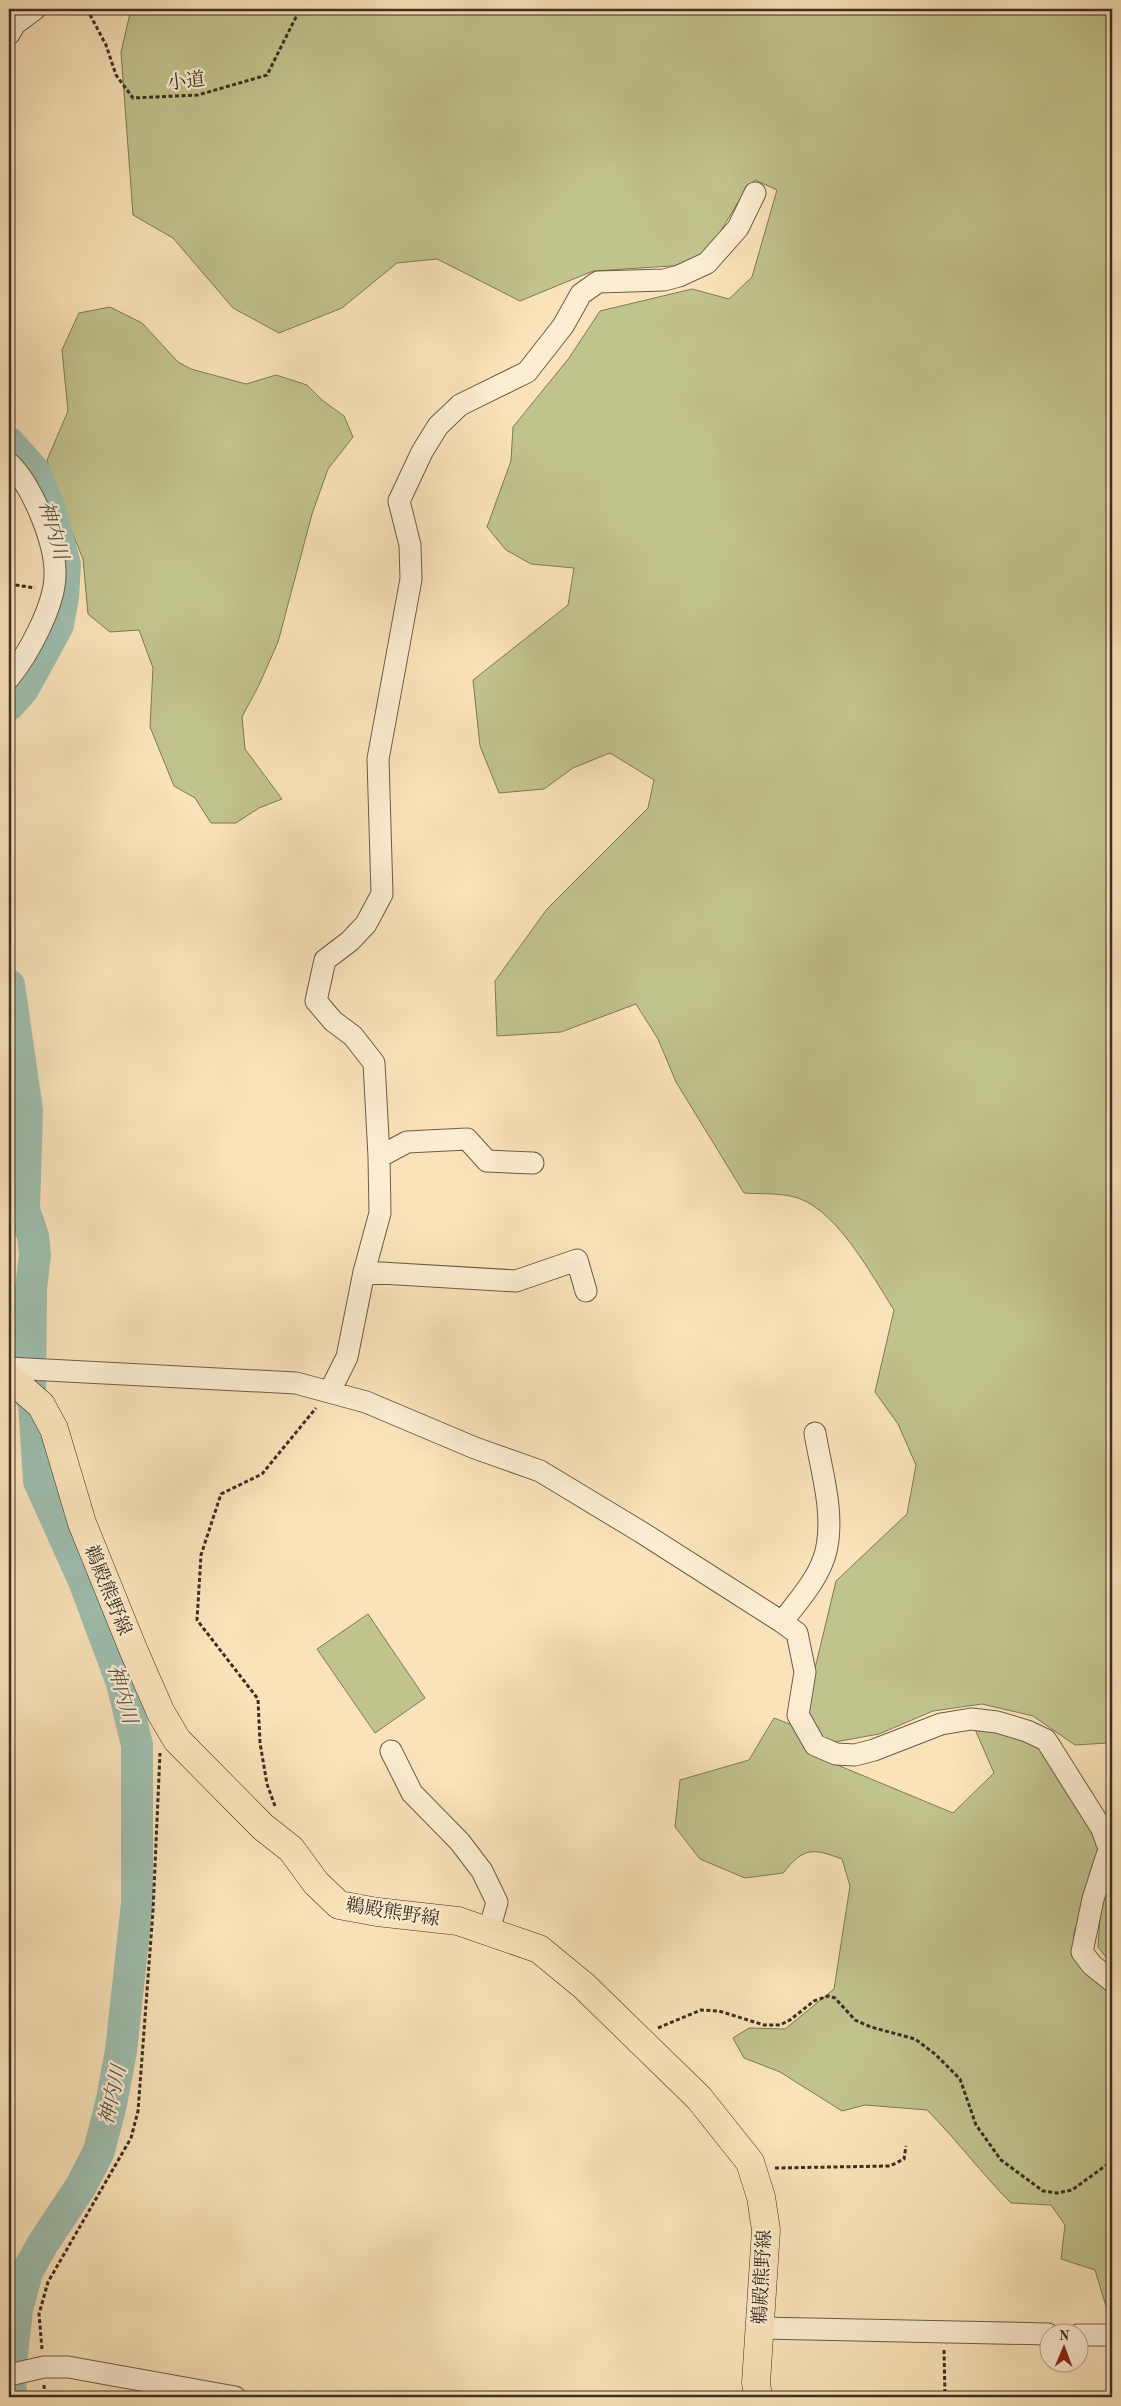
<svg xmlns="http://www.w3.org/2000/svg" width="1121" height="2406" font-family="'Old Standard TT','Noto Serif JP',serif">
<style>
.green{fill:#c1c38d;stroke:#7e7956}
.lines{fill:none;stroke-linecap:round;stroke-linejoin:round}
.river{stroke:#9ebeaf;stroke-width:32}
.minor-casing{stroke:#6c5c46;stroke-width:23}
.major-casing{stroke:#3c2f20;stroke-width:29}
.path{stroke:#3c2f20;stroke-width:3;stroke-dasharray:4 2.5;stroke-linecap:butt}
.minor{stroke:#fcedd2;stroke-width:21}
.major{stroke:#fae3ba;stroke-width:28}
.labels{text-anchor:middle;stroke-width:4.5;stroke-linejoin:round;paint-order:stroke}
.street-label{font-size:19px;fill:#3c2f20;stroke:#fcedd2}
.water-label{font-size:20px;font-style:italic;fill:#545344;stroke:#fcedd2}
</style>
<rect width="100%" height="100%" fill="#fae3ba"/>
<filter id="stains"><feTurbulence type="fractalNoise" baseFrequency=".004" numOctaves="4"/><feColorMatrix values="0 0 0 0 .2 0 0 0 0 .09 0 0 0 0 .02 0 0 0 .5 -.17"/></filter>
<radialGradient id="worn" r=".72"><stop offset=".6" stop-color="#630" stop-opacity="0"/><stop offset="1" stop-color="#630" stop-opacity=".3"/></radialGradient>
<!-- green -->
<path class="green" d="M131,9h981v1736l-4,-2 -33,2 -42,-29 -51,-12 -49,7 -54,23 -50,9 -12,-11 -12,-22 31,-129 71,-67 9,-49 -18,-41 -23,-32 19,-82c-22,-34 -60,-107 -104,-114 -15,-3 -31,-2 -46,-3l-68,-111 -18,-43 -22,-35 -75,28 -64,4 -2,-55 52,-72 101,-101 6,-28 -44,-27 -37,15 -29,21 -45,4 -19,-47 -7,-66 95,-75 6,-37 -43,-4 -25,-14 -19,-23 24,-66 2,-34 56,-69 31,-47 92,-22 37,10 23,-22 25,-87 -22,-10 -15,19 -27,45 -27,21 -93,6 -73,30 -83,-42 -40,4 -55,45 -63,25 -46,-25 -60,-70 -40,-23 -12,-163z
M110,307l32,16 36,39 13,7 55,15 30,-9 31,10 15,15 22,16 9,21 -25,32 -16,45 -34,128 -19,43 -17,32 3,32 37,50 -23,9 -23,15h-25l-16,-25 -21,-12 -24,-59 3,-59 -14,-38 -29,2 -22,-18 -5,-55 -18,-44 -18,-55 21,-49 -6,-61 17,-37z
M368,1614l57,84 -50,35 -58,-84z
M774,1718l18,7 19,29 142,59 41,-40 -20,-46 48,7 18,15 62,100 -28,84v21l38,34v338l-17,-56 -34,-11 4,-34 -14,-20 -40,-2c-30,-30 -54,-63 -84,-93l-62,-5 -23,6 -62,-39 -36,-14 -11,-20 16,-10 36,1 49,-40 16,-103 -8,-27c-30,-11 -38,-12 -59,14l-38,5 -45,-19 -25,-32 5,-47 69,-20z
M1112,1886v79l-14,-18 3,-46z"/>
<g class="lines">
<!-- river -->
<path class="river" d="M9,443l26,29 13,32 17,60 -2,33 -5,28 -35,64 -14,16
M9,985l18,125 -3,100 9,26 2,19 -4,33 -1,108 4,6 5,79 45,100 38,102 15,62v158l-16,148 -10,53 -12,47 -18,35 -39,59 -15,27 -10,38 -7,60 1,27"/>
<defs>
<path id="minor" d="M9,34l6,-10 20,-15
M9,463c23,22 47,80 46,112 0,30 -27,80 -46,103
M379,1157l28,-15 60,-3 20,22 46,2
M364,1272l152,9 61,-21 9,31
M9,1368l287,15 70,19 109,46 65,23 101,61 141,90 15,11 8,39 -7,43 17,30 21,9 19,1 19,-5 67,-26 30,-5 26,3 30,9 19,9 56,89 7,20 -16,50 -11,53 10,13 20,16
M330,1391l17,-34 17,-85 16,-59 -1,-56 -5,-94 -21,-27 -20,-15 -17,-20 9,-41 25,-19 16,-17 16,-30 -4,-135 33,-180 -1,-34 -11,-44 23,-49 16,-26 22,-21 67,-33 36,-46 18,-32 17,-12 66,-2 15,-4 28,-13 31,-35 17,-35
M782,1622c16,-21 38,-45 44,-71 9,-38 -5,-81 -11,-118
M391,1751l21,42 48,49 22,29 15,31 -8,29
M759,2328l289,6
M1078,2335h28
M9,2375l35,-8h24l167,30"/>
<path id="major" d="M9,1377l32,28 13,24 28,94 51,126 28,64 16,27 86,87 28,22 25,34 23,22 38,7 81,9 81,28 45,37 115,112 51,64 11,35 5,33 -10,153 2,14"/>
</defs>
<!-- minor casing -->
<use href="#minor" class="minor-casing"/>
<!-- major casing -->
<use href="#major" class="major-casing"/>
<!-- path -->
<path class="path" d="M87,9l19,36 10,30 17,23 65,-3 69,-20 33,-66
M9,584l26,4
M275,1806l-8,-22 -7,-41 -2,-44 -61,-79 4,-65 20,-61 41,-20 54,-66
M658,2028l43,-18 18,1 45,14h16l10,-5 24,-19 14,-5 7,2 20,22 16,7 44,12 20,15 25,25 16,46 25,35 42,31 14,2 15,-3 40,-29
M775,2168l115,-2 14,-7 2,-13
M42,2349l-3,-35 9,-32 83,-144 7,-27 15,-200 7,-158
M944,2350l1,47
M44,2385l1,12"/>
<!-- minor -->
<use href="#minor" class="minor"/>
<!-- major -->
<use href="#major" class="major"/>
</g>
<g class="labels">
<!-- street labels -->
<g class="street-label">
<text transform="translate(186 80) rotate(-7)" y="7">小道</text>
<text transform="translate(109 1590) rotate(68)" y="7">鵜殿熊野線</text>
<text transform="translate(393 1911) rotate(9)" y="7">鵜殿熊野線</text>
<text transform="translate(761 2277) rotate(-87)" y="7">鵜殿熊野線</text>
</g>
<!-- water labels -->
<g class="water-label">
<text transform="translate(54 530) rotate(74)" y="7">神内川</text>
<text transform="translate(123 1694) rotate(74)" y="7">神内川</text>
<text transform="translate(112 2095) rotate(-77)" y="7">神内川</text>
</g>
</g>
<!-- margin -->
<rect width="1121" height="2406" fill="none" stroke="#fae3ba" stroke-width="30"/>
<rect x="10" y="10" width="1101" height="2386" fill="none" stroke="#3c2f20" stroke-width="2.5"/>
<rect x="15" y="15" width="1091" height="2376" fill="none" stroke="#3c2f20"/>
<!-- north arrow -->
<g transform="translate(1064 2348) rotate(1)"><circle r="24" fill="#fcedd2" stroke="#afa18b"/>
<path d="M0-4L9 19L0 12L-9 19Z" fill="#8f2418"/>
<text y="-8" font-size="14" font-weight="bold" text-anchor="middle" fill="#3c2f20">N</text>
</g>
<rect width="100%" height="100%" filter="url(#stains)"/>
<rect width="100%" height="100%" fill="url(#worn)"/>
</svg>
